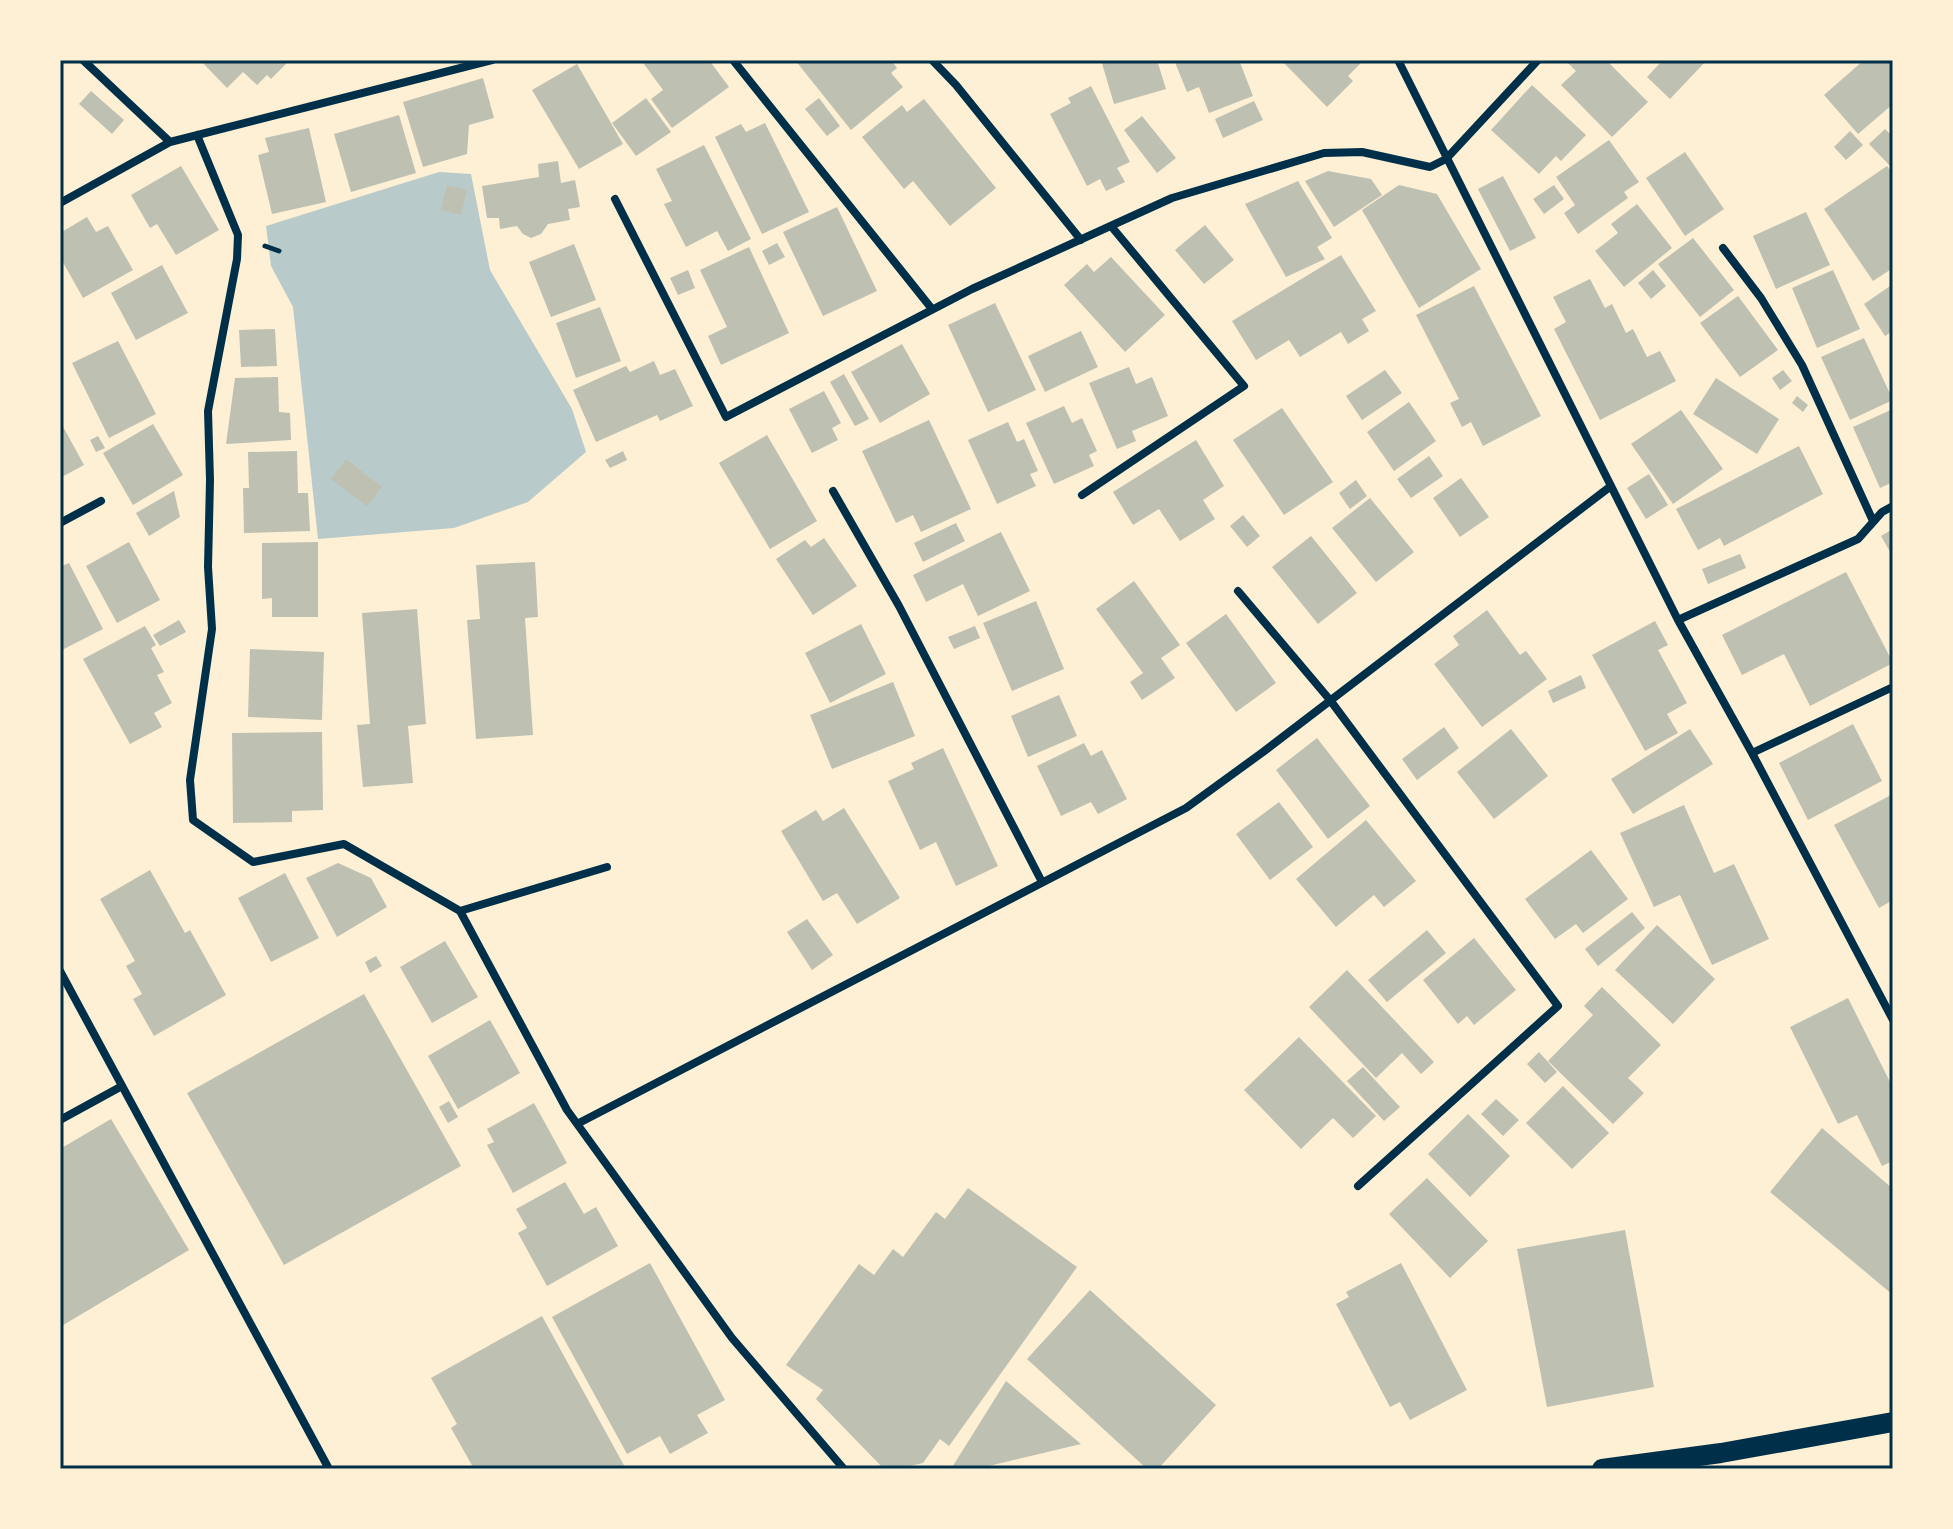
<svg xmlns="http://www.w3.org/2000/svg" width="1953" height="1529" font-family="Poppins,sans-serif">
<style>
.green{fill:#b9caca}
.building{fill:#bec0b2}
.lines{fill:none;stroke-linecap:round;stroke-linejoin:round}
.path{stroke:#003049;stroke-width:5}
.minor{stroke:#003049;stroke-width:8}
.primary{stroke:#003049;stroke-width:20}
.neatline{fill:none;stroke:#003049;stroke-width:3}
</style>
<rect width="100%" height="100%" fill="#fdf0d5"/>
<!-- green -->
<path class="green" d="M439,172l32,2 19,96 82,139 14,43 -58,50 -74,26 -136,11 -25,-232 -22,-41 -5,-40z"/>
<!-- building -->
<path class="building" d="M200,60h90l-19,19 -4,-4 -10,10 -14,-13 -16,16z
M641,60h68l20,27 -57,41 -21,-29 12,-9z
M795,60h96l6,8 -6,5 12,14 -52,43z
M1101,60h56l9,29 -52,15z
M1174,60h65l14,36 -44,17 -10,-26 -12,5z
M1281,60h83l-16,16 5,5 -26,26z
M1565,60h41l42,42 -36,35 -51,-52 15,-14z
M1663,60h44l-37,39 -23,-22z
M1864,60h29v44l-35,30 -34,-39z
M577,64l46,80 -44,25 -47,-79z
M483,78l11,40 -25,7 -2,29 -44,13 -20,-65z
M1532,85l54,50 -25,26 -5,-5 -17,18 -48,-44z
M1091,86l39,76 -13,6 8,14 -19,9 -6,-12 -13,7 -37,-72 21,-11 -3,-5z
M91,91l33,29 -12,14 -33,-30z
M646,98l25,34 -35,24 -24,-33z
M819,98l21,28 -13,10 -22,-27z
M924,99l72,89 -46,38 -37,-45 -9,8 -42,-52 40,-32 5,7z
M1254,101l9,19 -40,18 -8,-19z
M399,115l17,58 -65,19 -17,-58z
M1142,116l34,42 -19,15 -33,-43z
M765,123l44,89 -47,22 -47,-97 26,-13 5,8z
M309,128l17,74 -54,12 -14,-59 11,-3 -4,-14z
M1885,129l8,8v32l-24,-25z
M1850,131l13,14 -17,15 -12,-13z
M1609,140l30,42 -15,10 4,6 -50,36 -14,-21 11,-8 -19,-28z
M704,145l47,94 -23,12 -11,-20 -31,16 -22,-43 8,-3 -16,-32z
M1685,152l39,57 -39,27 -39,-58z
M558,161l3,22 14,-3 5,27 -12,2 2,11 -22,4 -7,10 -10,4 -8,-4 -6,-8 -17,3 -1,-11h-12l-5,-32 57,-9 -1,-13z
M181,166l38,64 -43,25 -19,-31 -7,4 -19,-33z
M1887,166l6,8v94l-20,13 -49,-72z
M1328,171l43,8 11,16 -48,32 -29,-46z
M1503,176l33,62 -26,13 -32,-62z
M1298,181l34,57 -15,9 8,12 -39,18 -41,-73z
M447,185l20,5 -6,25 -20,-5z
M1399,185l38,9 44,75 -62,39 -57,-98z
M1554,185l10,14 -20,15 -11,-15z
M1637,204l35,44 -48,39 -29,-36 23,-18 -7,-9z
M837,207l40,84 -54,25 -40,-84z
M1806,212l24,53 -54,24 -23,-53z
M87,217l9,15 12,-6 25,44 -50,28 -23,-41v-24z
M1205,225l29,35 -30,24 -29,-34z
M1693,238l41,52 -34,27 -42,-53z
M777,243l8,14 -16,8 -7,-14z
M574,244l22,56 -45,17 -22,-55z
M749,247l40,86 -68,32 -13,-29 19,-9 -27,-57z
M1341,255l35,56 -14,8 7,12 -21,13 -7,-12 -41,25 -11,-17 -33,20 -24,-39z
M1111,257l54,58 -40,37 -61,-67 23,-21 7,8z
M162,265l26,48 -52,27 -25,-47z
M688,270l7,18 -17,7 -8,-17z
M1653,270l13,16 -15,13 -13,-16z
M1833,270l27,59 -43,19 -25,-60z
M1590,279l15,29 7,-4 14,29 7,-4 14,28 13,-6 16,30 -76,39 -46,-91 12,-7 -13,-25z
M1893,284v47l-8,5 -21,-32z
M1474,286l67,130 -58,30 -12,-24 -9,5 -12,-24 9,-4 -43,-84z
M1738,296l40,54 -38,27 -40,-54z
M995,303l41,87 -48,22 -40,-87z
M600,307l21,54 -45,17 -20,-55z
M275,329l2,37 -36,1 -2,-37z
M1081,331l17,36 -53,25 -17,-36z
M1864,338l29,62 -43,20 -29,-63z
M118,341l38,73 -47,24 -37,-75z
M902,344l28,50 -50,29 -29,-51z
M654,361l6,14 15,-6 18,37 -33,15 -3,-6 -61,27 -23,-52 53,-24 4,6z
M1129,367l7,17 16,-7 16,39 -36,15 4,10 -19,8 -28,-66z
M1385,370l17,23 -40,27 -16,-24z
M1783,370l9,11 -12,9 -8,-12z
M844,374l25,45 -14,7 -25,-44z
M278,377l1,35 11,1 1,27 -65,4 9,-66z
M1716,378l63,41 -22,35 -64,-40z
M824,391l17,32 -9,5 6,12 -26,13 -23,-44z
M1797,396l11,9 -5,7 -11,-9z
M1409,402l27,39 -42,30 -27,-39z
M1064,406l8,17 10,-5 15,33 -8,4 5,11 -40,18 -28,-61z
M1282,408l51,74 -49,33 -51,-75z
M1893,409v73l-13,6 -27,-61z
M1681,410l42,59 -50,35 -42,-60z
M929,420l42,89 -50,23 -8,-17 -17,8 -34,-72z
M60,421l24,44 -24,13z
M1008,422l9,20 7,-3 14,32 -8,3 6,12 -39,18 -29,-64z
M153,424l30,51 -50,30 -30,-52z
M767,435l50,86 -47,28 -51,-86z
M98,436l7,12 -9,4 -6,-12z
M1196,440l28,46 -21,14 12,19 -35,22 -21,-32 -26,16 -20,-33z
M1799,446l24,48 -99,52 -4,-8 -22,12 -22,-41z
M297,451l1,42h10l2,38 -66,2 -1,-45h6l-1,-36z
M623,451l4,9 -17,8 -5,-8z
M1429,456l14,20 -32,22 -14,-19z
M346,459l36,28 -15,19 -36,-27z
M1649,474l19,31 -22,14 -19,-31z
M1461,478l28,39 -29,20 -27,-39z
M1356,480l11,16 -17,13 -11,-16z
M174,491l6,26 -31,19 -13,-23z
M1370,498l44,54 -38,30 -44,-54z
M1243,515l17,21 -13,11 -17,-21z
M956,523l9,18 -42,21 -9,-19z
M1893,529v28l-12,-21z
M1001,532l29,59 -52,25 -15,-32 -37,18 -13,-27z
M1311,536l46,57 -39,31 -46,-57z
M824,538l33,48 -44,29 -37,-56 29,-19 6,7z
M129,542l31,58 -43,23 -31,-57z
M318,542v75h-46v-19l-10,1v-56z
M1740,554l6,14 -38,16 -6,-15z
M535,562l3,55 -13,1 8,117 -57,4 -9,-119 13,-1 -4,-54z
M69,563l34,66 -43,22v-84z
M1846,572l47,91 -83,43 -26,-52 -42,21 -20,-40z
M1134,581l46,64 -19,13 14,20 -33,22 -12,-18 13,-9 -47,-64z
M1036,601l28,68 -52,22 -29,-68z
M417,609l9,115 -18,2 5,57 -50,4 -6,-62 13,-1 -8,-111z
M1487,610l33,45 6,-4 21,28 -65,48 -48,-63 25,-19 -6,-9z
M1226,614l50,69 -40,29 -50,-69z
M179,620l7,12 -26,14 -7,-11z
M1655,621l13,24 -10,5 29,53 -20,11 11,19 -33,18 -53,-96z
M861,624l25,50 -56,29 -25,-50z
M145,626l11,19 -5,3 13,24 -7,3 15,28 -18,10 8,14 -32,17 -47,-85z
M975,626l5,12 -26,11 -6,-12z
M250,649l74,3 -2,68 -74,-3z
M1581,675l5,13 -33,15 -5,-12z
M893,682l22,54 -83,33 -22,-54z
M1059,695l18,41 -49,21 -17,-41z
M1853,724l29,57 -74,39 -29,-57z
M1444,727l15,21 -42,32 -15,-21z
M1511,729l37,47 -54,43 -37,-47z
M1690,729l23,35 -80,50 -22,-35z
M322,732l1,78 -31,1v11l-59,1 -1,-90z
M1317,738l53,68 -42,33 -52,-69z
M1084,743l7,13 11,-6 25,49 -29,15 -7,-12 -30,14 -24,-50z
M943,748l55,118 -42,20 -20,-44 -16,8 -32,-69 26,-12 -3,-6z
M1893,794v106l-14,8 -45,-83z
M1279,802l34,45 -43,33 -34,-46z
M1684,805l30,68 20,-9 35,75 -57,26 -32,-70 -26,12 -34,-74z
M844,808l56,90 -43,26 -20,-31 -14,8 -42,-70 35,-21 7,11z
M1366,820l50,61 -32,26 -10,-12 -38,32 -40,-48z
M1591,850l37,49 -45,34 -7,-9 -21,15 -30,-40z
M338,863l33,15 16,29 -50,30 -31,-59z
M150,870l35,63 5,-3 36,65 -72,41 -21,-37 9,-5 -16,-28 9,-5 -35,-62z
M285,873l34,65 -48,24 -33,-64z
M1632,912l13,16 -47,38 -13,-17z
M807,919l26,36 -21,15 -25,-38z
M1657,925l58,54 -42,45 -58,-54z
M1427,930l19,23 -59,49 -19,-22z
M1474,938l42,52 -42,35 -7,-9 -9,8 -35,-44z
M445,941l33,56 -46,26 -32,-56z
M376,956l6,10 -12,7 -5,-11z
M1347,970l87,92 -13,12 -19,-21 -26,25 -67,-71z
M1602,987l59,58 -33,33 16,15 -31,31 -65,-63 45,-46 -9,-9z
M364,994l97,172 -177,99 -97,-172z
M1848,998l45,90v73l-11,5 -25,-51 -19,9 -48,-97z
M490,1020l30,53 -62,36 -30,-53z
M1299,1037l77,79 -23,22 -20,-20 -32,31 -57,-59z
M1539,1052l18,20 -12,11 -18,-19z
M1363,1067l37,40 -16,14 -37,-40z
M1563,1086l46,47 -37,36 -46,-46z
M1496,1099l23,21 -16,16 -22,-22z
M449,1101l9,16 -10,6 -9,-16z
M534,1103l33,60 -54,30 -26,-48 7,-3 -7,-13z
M1468,1114l42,42 -40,41 -42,-43z
M111,1119l78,131 -129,77v-178z
M1822,1128l71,61v106l-123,-103z
M1427,1178l61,63 -38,37 -61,-64z
M565,1182l19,32 12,-7 22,39 -71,40 -29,-53 9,-5 -11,-19z
M968,1188l109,79 -128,179 -9,-7 -17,24 -26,6h-13l-68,-70 7,-9 -37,-25 73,-101 15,11 19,-26 10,8 33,-45 9,7z
M1625,1230l29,157 -107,20 -30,-158z
M650,1263l75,137 -28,15 11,18 -38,21 -10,-18 -33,18 -75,-137z
M1401,1263l66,127 -57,30 -10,-18 -10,5 -54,-103 13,-7 -3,-5z
M1090,1290l126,115 -58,64h-11l-120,-110z
M542,1316l84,153h-152l-23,-41 6,-4 -26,-46z
M1006,1381l75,63 -105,25h-25z"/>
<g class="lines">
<!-- path -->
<path class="path" d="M265,246l14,5"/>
<!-- minor -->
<path class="minor" d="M83,60l87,82
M733,60l199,249
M932,60l24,25 125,155
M1398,60l280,560 74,133 141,267
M197,135l41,100 -1,24 -29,152 2,69 -2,87 4,62 -22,151 3,40 60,42 91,-18 116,67 107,199 165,228 112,131
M615,199l111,218 246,-128 200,-91 152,-45 38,-1 68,15 16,-8 92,-99
M60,203l110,-61 322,-82
M1723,248l38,50 41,67 71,156
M833,491l66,115 143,276
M1082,495l162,-109 -133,-160
M60,523l41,-22
M1238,591l92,109 228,306 -200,180
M1678,620l180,-81 24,-27 11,-6
M1752,753l141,-66
M460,911l147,-44
M60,971l269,498
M60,1120l62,-34
M577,1124l609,-316 77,-56 348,-266"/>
<!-- primary -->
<path class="primary" d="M1602,1469l119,-16 172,-31"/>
</g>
<!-- border -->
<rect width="1953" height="1529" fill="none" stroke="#fdf0d5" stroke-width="124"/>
<rect x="62" y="62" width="1829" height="1405" class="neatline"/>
</svg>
